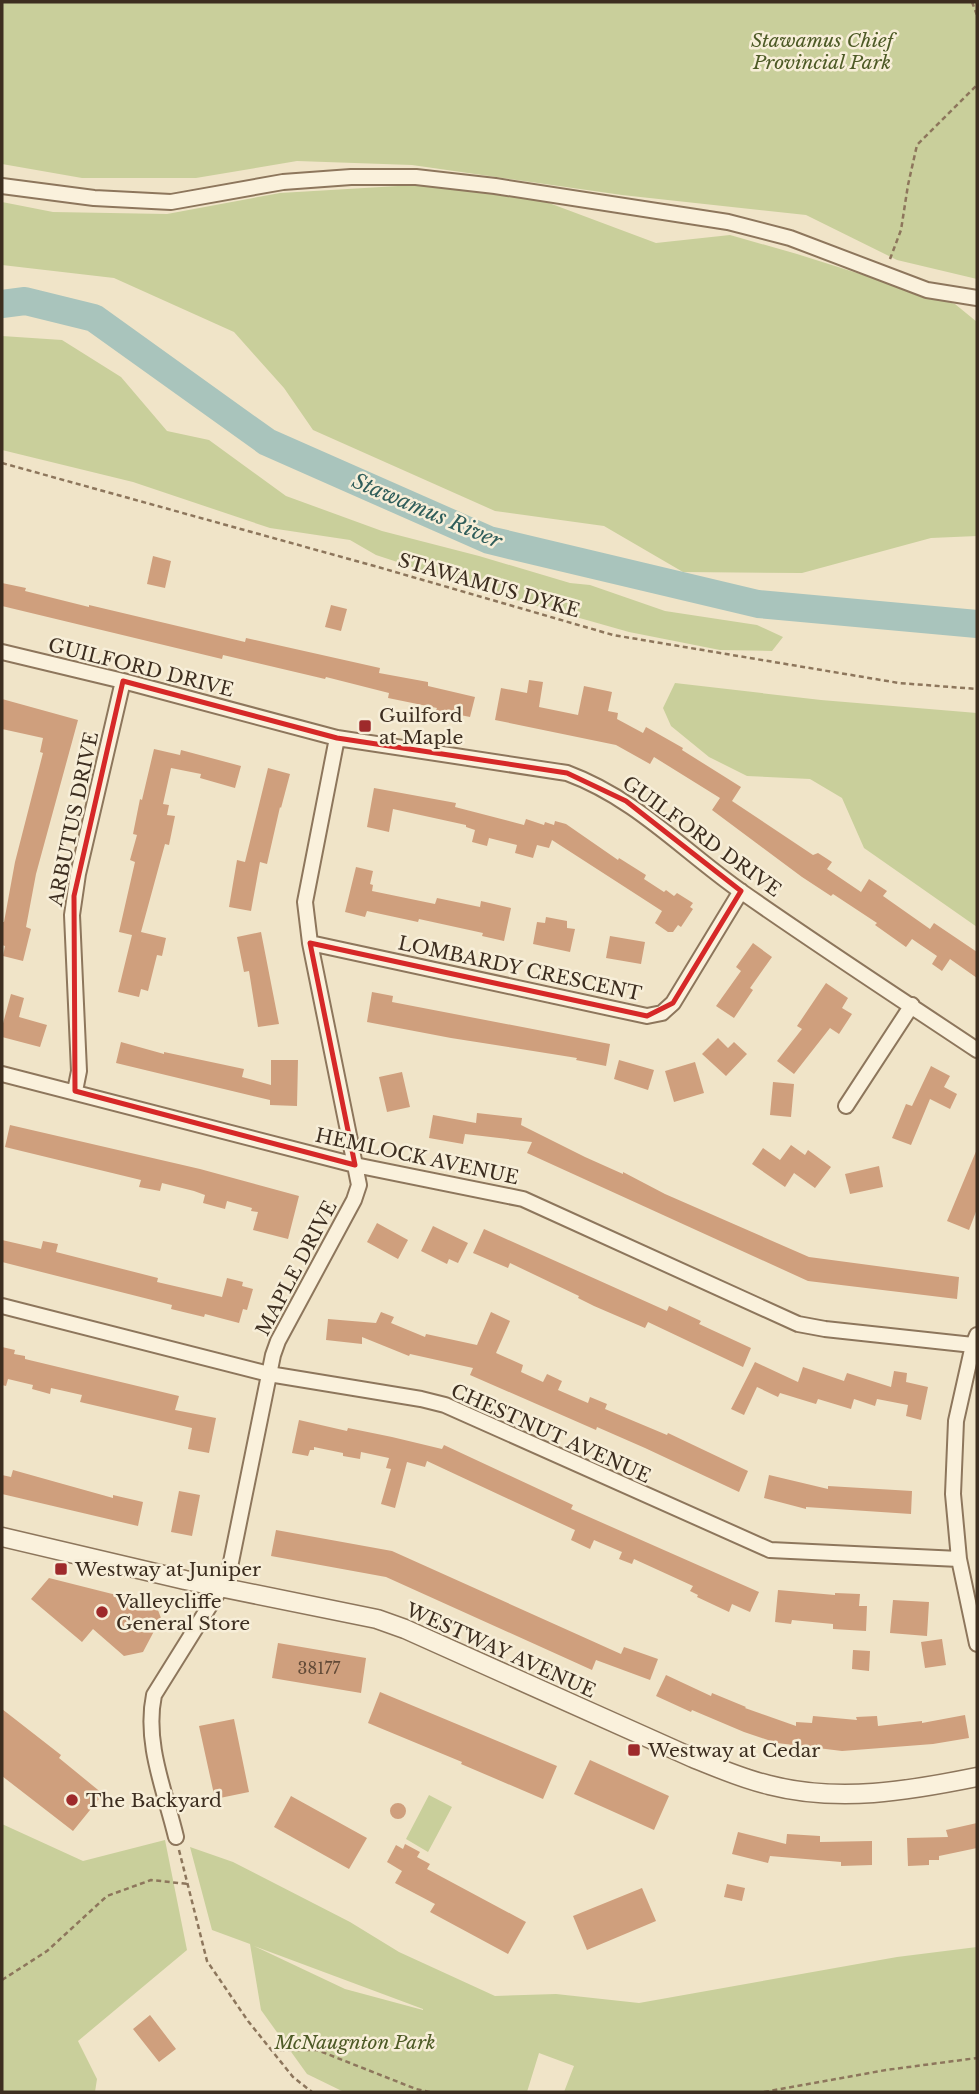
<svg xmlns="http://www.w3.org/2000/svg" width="979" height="2094" font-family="'Libre Baskerville',serif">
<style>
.green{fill:#c9cf9b;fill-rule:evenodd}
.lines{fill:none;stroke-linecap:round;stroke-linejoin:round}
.river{stroke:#a9c4bc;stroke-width:28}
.building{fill:#cf9f7d}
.minor-casing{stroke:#8d765c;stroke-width:18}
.tertiary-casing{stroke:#8d765c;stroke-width:21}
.path{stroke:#8d765c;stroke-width:2.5;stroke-dasharray:5 3.5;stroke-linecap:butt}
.minor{stroke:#faf1dc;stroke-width:14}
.tertiary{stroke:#faf1dc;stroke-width:18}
.marked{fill:none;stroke:#d62828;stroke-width:5;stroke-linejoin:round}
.poi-dot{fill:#9e2a2b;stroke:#f7eed8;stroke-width:2.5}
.labels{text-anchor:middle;stroke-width:5;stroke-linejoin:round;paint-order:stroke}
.number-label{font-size:16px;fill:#624a37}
.park-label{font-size:19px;font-style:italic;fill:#4d5a26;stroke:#f7eed8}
.street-label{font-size:19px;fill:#3d2e20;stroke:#f7eed8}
.poi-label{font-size:19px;fill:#3d2e20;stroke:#f7eed8;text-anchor:start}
.water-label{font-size:21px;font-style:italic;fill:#2f5d5a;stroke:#f7eed8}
</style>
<rect width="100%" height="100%" fill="#f0e4c8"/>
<!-- green -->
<path class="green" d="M2,2h975v277l-80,-19 -91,-45 -184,-20 -210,-30 -115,-4 -101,17h-114l-80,-14z
M415,185l118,12 123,46 74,-8 67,19 158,50 22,18v214l-46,2 -129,35 -119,-1 -79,-46 -109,-15 -182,-81 -29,-42 -50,-56 -120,-54 -112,-13v-63l51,10 114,2 113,-21z
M2,336l60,4 59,37 46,54 42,9 77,56 96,35 97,25 91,27 20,2 75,26 92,14 26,12 -11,14 -52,-1 -91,-18 -131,-37 -122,-40 -26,-15 -80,-12 -137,-46 -131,-32z
M675,683l146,17 156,13v214l-113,-79 -22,-50 -32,-19 -63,-3 -38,-19 -38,-31 -8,-18z
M429,1795l23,12 -24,45 -22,-13z
M2,1824l81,37 82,-21 22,110 -109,91 19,38 -2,13h-93z
M190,1847l43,15 117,60 49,30 96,44 61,-2 83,9 258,-46 80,-10v145h-413l10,-26 -35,-13 -12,39h-183l-37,-18 -46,-64 -11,-66 -38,-14zM254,1946l169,63v1l-78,-21z"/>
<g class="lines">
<!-- river -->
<path class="river" d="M2,304l23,-3 69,17 173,124 222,98 269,64 219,20"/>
</g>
<!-- building -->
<path class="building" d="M153,556l18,5 -6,27 -18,-4z
M2,583l24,5 -1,3 64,16v-2l156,37 1,-4 134,30 -1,5 49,9v4l47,11 -5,20 -34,-7 1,-2 -49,-10 1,-5 -63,-16 -1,2 -102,-24 -1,4 -220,-53z
M331,605l16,4 -6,22 -16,-4z
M529,680l14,2 -4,25 39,8 6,-29 28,6 -4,19 10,2 -1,6 26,14 3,-6 37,21 -1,2 59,37 -9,14 81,54 5,-2 14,9 -5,7 34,23 8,-13 18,12 -4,5 47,33 4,-6 43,29v26l-27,-19 -8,12 -10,-7 5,-8 -25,-17 -6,8 -31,-22 2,-2 -44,-29 -2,2 -29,-19 -90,-67 8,-12 -66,-41 -4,7 -34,-19 -121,-25 6,-32 26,5z
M2,699l76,21 -42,154 -10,53 5,2 -8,32 -20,-5 2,-10 -3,-1v-23h2l11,-60 28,-109 -3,-1 3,-14 -41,-9z
M154,749l26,6 1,-5 60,16 -6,22 -35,-10 1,-4 -30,-6 -8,36 6,1 -2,10 8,1 -6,29 -4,-1 -24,88 25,6 -4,18 -5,-1 -9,36 -7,-2 -2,8 -21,-5 14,-57 -13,-3 16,-70 -5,-2 7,-25 -4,-1 7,-35 2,1z
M268,768l22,6 -9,34 -1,-1 -13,57 -7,-2 -9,49 -22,-4 8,-47 8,2z
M374,788l82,15 -1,4 69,18 2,-6 18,6 1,-3 9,3 1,-4 11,3 52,36 1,-2 27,17 -2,4 20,13 2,-2 8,6 3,-3 16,10 -3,4 3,2 -12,18 -3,-2 -5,7h-5l-13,-9 7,-12 -110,-71 -3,8 -12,-3 -4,13 -18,-5 2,-8 -28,-7 -2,8 -15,-4 3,-12 -9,-3v-2l-73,-16 -4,23 -22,-5z
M356,867l17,4 -3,13 3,1 -1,6 63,13 2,-6 43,9 1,-6 30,7 -7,33 -22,-5 1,-3 -64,-14 -1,3 -51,-11 -2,6 -20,-5z
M546,917l21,4v7l8,1 -5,23 -37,-8 4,-22 8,1z
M261,932l18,92 -21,3 -9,-56 -5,1 -7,-35z
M610,936l35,6 -4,22 -35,-6z
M753,943l19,14 -22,31 3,2 -19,28 -18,-12 25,-35 -5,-4z
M826,983l22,15 -6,10 10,6 -13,20 -9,-6 -36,46 -17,-13 25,-32 -5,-3z
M372,992l21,4 -1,6 218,42 -4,22 -30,-6 1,-2 -126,-20 -84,-16z
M11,994l13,4 -5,19 28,8 -7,22 -38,-10v-10z
M718,1038l10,10 6,-6 13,12 -21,22 -24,-22z
M121,1042l43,12v-2l80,17 -2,8 29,8v-25h27l-1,46 -27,-1v-5l-154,-37z
M619,1060l35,10 -6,20 -34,-11z
M695,1062l9,31 -30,9 -9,-31z
M931,1066l19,10 -6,11 13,7 -7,15 -20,-10 -19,46 -19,-7 14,-34 6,2z
M402,1072l8,35 -23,5 -8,-35z
M773,1082l21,2 -3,33 -21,-2z
M477,1113l45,5 -1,7 64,32 38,17v-2l42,22 144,63 150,20 -2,22 -149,-18 -281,-128 5,-11 -67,-8 -2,10 -34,-6 4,-23 43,8z
M10,1125l190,44 99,27 -11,43 -35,-9 5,-18 -7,-1 1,-3 -25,-7 -2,8 -22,-6 2,-8 -11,-4 -32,-8 -2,8 -21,-4 2,-7 -136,-33z
M791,1145l14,10 3,-5 23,17 -16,21 -21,-15 -9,14 -33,-23 11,-16 17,12z
M977,1149v60l-8,21 -22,-9z
M879,1166l4,21 -33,7 -5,-20z
M377,1223l31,17 -10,19 -31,-17z
M433,1226l35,17 -10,20 -9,-4 -2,5 -26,-13z
M484,1229l183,82 2,-5 32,15 -2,3 52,24 -8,19 -95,-45 -3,6 -51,-22 -16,-8 1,-2 -69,-33 -2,5 -35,-15z
M2,1240l39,9 2,-8 15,3 -2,8 102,26 -1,4 65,15 5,-19 16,4 -1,4 11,3 -6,21 -4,-1 -4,14 -34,-9 -1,3 -33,-8 1,-4 -170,-43z
M381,1312l13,5 -3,6 34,14 1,-3 51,11 14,-33 19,9 -14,32 27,12 -2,7 22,10 4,-8 15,7 -4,9 30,13 2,-6 17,7 -2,5 62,26 1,-2 80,38 -9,21 -94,-44 -48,-21 -1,3 -126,-55 3,-7 -63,-14 -1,2 -47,-19v7l-36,-4 2,-21 48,4z
M2,1347l13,3 -1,4 11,2v3l154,37 -4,14 41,8 -7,35 -21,-4 4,-21 -112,-26 2,-7 -31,-7 -1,6 -18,-5 1,-4 -25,-6 -2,7 -4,-1z
M755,1362l43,20 5,-15 41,14 3,-8 44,14 3,-16 13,2 -1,9 22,5 -7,33 -15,-4 2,-11 -31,-6 -2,7 -21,-7 -3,10 -33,-10 -2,5 -36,-11 -2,4 -21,-10 -13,28 -13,-6z
M299,1420l48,11 1,-3 44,9 50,12 2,-4 129,60 -2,4 188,83 -9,20 -18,-8 -3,8 -32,-15 1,-2 -8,-4 3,-5 -59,-27 -2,5 -13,-5 3,-7 -28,-12 -4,9 -19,-9 4,-10 -148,-69 -2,6 -18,-5 -12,46 -14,-4 10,-35 -5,-1 3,-10 -28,-6 -1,7 -17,-3v-3l-29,-6v3h-4l-2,6 -16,-3z
M13,1470l100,28v-3l30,7 -5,24 -136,-32v-19l9,2z
M769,1475l59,14v-3l84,5 -1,23 -105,-7v2l-42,-11z
M179,1491l21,4 -8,41 -21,-4z
M276,1530l116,21 229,103 3,-7 34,12 -8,21 -54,-20 -4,10 -206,-93 -115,-21z
M49,1578l107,27 5,13 -18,34 -19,4 -31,-27 -11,13 -51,-43z
M778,1590l57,5v-2l25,1 -1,12h8l-1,25 -33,-2v-5l-41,-4 -1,4 -16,-2z
M893,1600l36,2 -2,34 -37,-3z
M942,1639l4,26 -21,3 -4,-26z
M278,1643l88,15 -5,35 -89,-15z
M853,1650l17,1 -1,20 -17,-2z
M666,1675l45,21 1,-3 34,14 -1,1 51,18v-4l16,1 1,-7 44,4 -1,-3 21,-1 1,10 44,-5v2l43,-8 4,23 -36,6 -91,7 -65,-8 -33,-11 -52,-22 -1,2 -35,-16z
M380,1692l177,74 -14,33 -82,-35 1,-2 -94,-39z
M2,1709l59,46 -2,3 44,36 -30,37 -71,-55z
M234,1719l15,73 -34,7 -16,-73z
M590,1760l79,36 -15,34 -80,-36z
M291,1796l76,42 -18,31 -75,-42z
M390 1811a8 8 0 1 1 16 0a8 8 0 1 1-16 0Z
M977,1823v25l-38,8v4h-10v5l-21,1 -1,-28 41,-1 -2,-7z
M738,1832l48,12 1,-10 33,2v6l52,-1v24l-31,1v-4l-71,-6 -2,7 -36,-9z
M405,1844l15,8 -3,5 13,7 -3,5 99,53 -18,32 -78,-42 5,-8 -40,-21 7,-12 -15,-9 9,-17 7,4z
M727,1884l18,4 -3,13 -18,-4z
M642,1888l14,33 -69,29 -14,-34z
M150,2015l26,34 -17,13 -26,-33z"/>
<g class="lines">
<defs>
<path id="minor" d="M2,186l92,12 77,4 112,-20 68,-5h65l79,9 233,36 62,16 137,52 50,8
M2,652l121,29 214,57 230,35c70,26 115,77 175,119 77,54 157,106 235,158
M310,943l337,73 15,-3 11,-10 68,-112
M2,1074l353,91 168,34 275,125 27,5 148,16
M75,1091l4,-20 -7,-156 6,-41 45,-193
M846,1106l66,-101
M2,1306l267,68 152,25 24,6 325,145 189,9
M977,1335l-4,10 -17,76 -3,73 6,65 18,85
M176,1837c-11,-46 -32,-94 -22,-142l68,-109 8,-19 43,-212 5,-14 76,-141 5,-15 -49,-242 -5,-41 32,-164"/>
<path id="tertiary" d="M2,1537l183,43 192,39 28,10 288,129c25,10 50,21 76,27 70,18 139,6 208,-8"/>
</defs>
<!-- minor casing -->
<use href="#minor" class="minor-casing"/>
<!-- tertiary casing -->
<use href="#tertiary" class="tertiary-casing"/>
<!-- path -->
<path class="path" d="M972,2l5,13
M890,259l11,-29 7,-45 9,-40 60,-60
M2,463l376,104 235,68 286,48 78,6
M179,1850l28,111 41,60 45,56 19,15
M2,1980l45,-29 60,-55 44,-16 37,4
M271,2050h46l99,39 14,3
M764,2092l122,-22 91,-12"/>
<!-- minor -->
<use href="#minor" class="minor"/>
<!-- tertiary -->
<use href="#tertiary" class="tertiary"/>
</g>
<!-- marked area -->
<path class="marked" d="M123,681l214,57 230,35 59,28 115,90 -68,112 -26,13 -337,-73 45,222 -280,-74 -1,-195z"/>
<!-- markers -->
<g class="poi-dot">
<rect x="358" y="719" width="14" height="14" rx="3.5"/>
<rect x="54" y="1562" width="14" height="14" rx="3.5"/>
<circle cx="102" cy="1612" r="7"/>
<rect x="627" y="1743" width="14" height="14" rx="3.5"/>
<circle cx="72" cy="1800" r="7"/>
</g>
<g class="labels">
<!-- number labels -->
<g class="number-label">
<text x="319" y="1674">38177</text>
</g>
<!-- park labels -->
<g class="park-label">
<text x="822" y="47">Stawamus Chief<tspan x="822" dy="22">Provincial Park</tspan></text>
<text x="355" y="2049">McNaugnton Park</text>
</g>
<!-- street labels -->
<g class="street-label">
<text transform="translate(489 585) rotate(16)" y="7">STAWAMUS DYKE</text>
<text transform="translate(141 667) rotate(14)" y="7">GUILFORD DRIVE</text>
<text transform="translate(73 819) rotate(-78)" y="7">ARBUTUS DRIVE</text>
<text transform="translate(702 836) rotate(36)" y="7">GUILFORD DRIVE</text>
<text transform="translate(520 968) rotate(12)" y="7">LOMBARDY CRESCENT</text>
<text transform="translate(417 1156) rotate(12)" y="7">HEMLOCK AVENUE</text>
<text transform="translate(296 1268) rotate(-62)" y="7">MAPLE DRIVE</text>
<text transform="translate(551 1433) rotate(24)" y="7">CHESTNUT AVENUE</text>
<text transform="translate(501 1650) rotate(24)" y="7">WESTWAY AVENUE</text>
</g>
<!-- poi labels -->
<g class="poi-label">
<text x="379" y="722">Guilford<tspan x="379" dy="22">at Maple</tspan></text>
<text x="75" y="1576">Westway at Juniper</text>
<text x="116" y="1608">Valleycliffe<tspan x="116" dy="22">General Store</tspan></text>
<text x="648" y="1757">Westway at Cedar</text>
<text x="86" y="1807">The Backyard</text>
</g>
<!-- water labels -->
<g class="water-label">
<text transform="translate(427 511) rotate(23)" y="7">Stawamus River</text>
</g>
</g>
<!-- border -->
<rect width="979" height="2094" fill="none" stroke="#3d2e20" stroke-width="7"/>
</svg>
